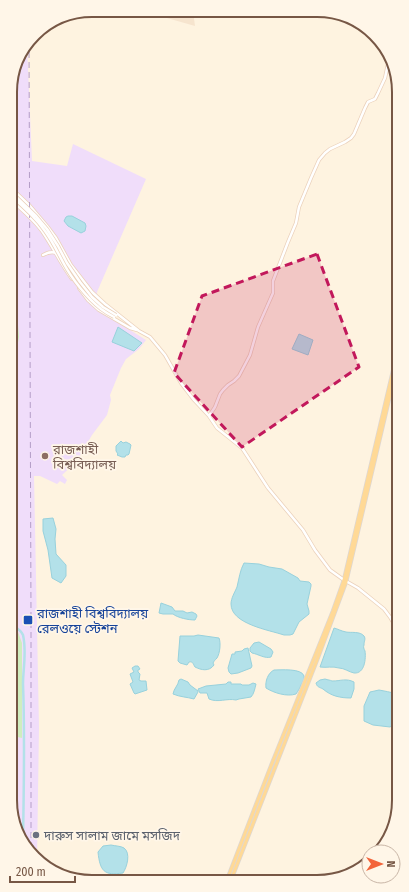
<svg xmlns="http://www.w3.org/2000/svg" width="409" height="892" font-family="'Fira Sans Condensed','Noto Sans Bengali',sans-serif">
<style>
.residential{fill:#f6e4ce}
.education{fill:#f0ddfa}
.green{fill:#d0edbe}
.water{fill:#b3e1e9;stroke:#98d1dc}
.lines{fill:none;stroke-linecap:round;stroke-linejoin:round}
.canal{stroke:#b3e1e9;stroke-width:2.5}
.secondary-casing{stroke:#ebd1bb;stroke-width:4}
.primary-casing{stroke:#ded7d2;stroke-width:4.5}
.secondary{stroke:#fff;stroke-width:2.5}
.primary{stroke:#ffd996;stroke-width:3}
.rail{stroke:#b59ec8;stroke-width:1;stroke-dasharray:6 4;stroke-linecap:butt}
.secondary-bridge-casing{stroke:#ebd1bb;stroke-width:4;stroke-linecap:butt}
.secondary-bridge{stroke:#fff;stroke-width:2.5}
.marked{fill:#c2185b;fill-opacity:0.2;stroke:#c2185b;stroke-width:3;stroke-dasharray:8 5;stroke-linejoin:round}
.education-dot{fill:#8d6e63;stroke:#fff6e8;stroke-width:1.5}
.transit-dot{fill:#1a4fb4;stroke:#fff6e8;stroke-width:1.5}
.worship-dot{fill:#6b7280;stroke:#fff6e8;stroke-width:1.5}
.labels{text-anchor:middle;stroke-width:3.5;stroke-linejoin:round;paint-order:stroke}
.education-label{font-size:13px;fill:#785e54;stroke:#fff6e8;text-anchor:start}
.transit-label{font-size:13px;fill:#164399;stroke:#fff6e8;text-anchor:start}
.worship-label{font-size:13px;fill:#5b616d;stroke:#fff6e8;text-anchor:start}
.rim{fill:none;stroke:#775745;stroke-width:2}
</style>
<rect width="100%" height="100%" fill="#fef3e0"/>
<!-- residential -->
<path class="residential" d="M122,10l71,1 2,15 -49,-14z"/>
<!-- education -->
<path class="education" d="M27,45l5,116 35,5 6,-22 73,35 -49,113 1,18 48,30 -7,9 -13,10 -5,9 -11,27 1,5 -4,15 -15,20 -15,26 -15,14 5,5 -2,4 -5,-3 -3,3 -17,-8h-6l5,251 -2,134 -24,-40 -3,-735 9,-30z"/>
<!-- green -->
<path class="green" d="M11,317l7,8 1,12 -2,11 -6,4z
M12,628l6,4 4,11v95l-9,-2z"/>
<!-- water -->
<path class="water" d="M68,216h4l13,7 1,3 -1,5 -4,2 -13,-7 -4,-5 2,-4z
M118,327l24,16 -8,8 -22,-9z
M299,334l14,6 -5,15 -16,-6z
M121,441l2,2 3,-1 4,2 1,1 -2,9 -1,1h-2l-1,2h-3l-5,-2 1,-1 -2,-3v-5z
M53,518l3,11 -1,10 1,15 10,11v11l-5,7 -9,-5 -4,-28 -5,-19v-12z
M244,563l15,1 10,3 13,2 16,9 2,3 9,1 2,2v2l-4,18 2,7v3l-10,8 -6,12 -3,1h-6c-15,-5 -53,-11 -53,-31 0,-6 4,-12 6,-17 2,-8 3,-17 7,-24z
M161,603l11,4 3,4h8l4,2 5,-1 4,2 1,2 -2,4c-6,0 -17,-2 -22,-6h-10l-4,-1z
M334,628c4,1 7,3 12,4 5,1 14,-1 18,4 2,3 0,5 0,9 -1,2 0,4 1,6 1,7 0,23 -11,22 -5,-1 -10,-5 -15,-5 -7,-2 -12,0 -19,-1z
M198,635l21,3c2,5 1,15 -2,20 -2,2 -3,3 -4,5l1,2c-5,7 -13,5 -19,2 -2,-3 -2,-6 -6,-5l-2,3 -7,-2 -2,-2 2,-25h14z
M259,642l12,7 2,3 -2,5c-6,2 -13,-3 -19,-4l-2,-2v-3l4,-5z
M248,648l4,18 -1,2 -13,5 -7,1 -2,-2 -1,-4 4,-14h3v-2l7,-1 2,-2z
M135,666h3l2,3 -2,1v2l2,2 -1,6 2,1h5l1,9 -12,4 -1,-1 -4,-9 3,-2 -3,-8 4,-2 -2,-4z
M274,670c6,0 28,-2 30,6 1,3 -2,7 -3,9 -1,3 -3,6 -5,9 -9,3 -22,-1 -30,-6 -1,-7 2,-15 8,-18z
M181,679l7,3 2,3 8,6v1l-4,7c-7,-2 -14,-2 -21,-5 1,-6 5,-8 6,-14z
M325,679c3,1 5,1 7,2 9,0 14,-3 22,1v7l-3,9c-11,0 -20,-2 -28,-9 -4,-2 -6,-2 -7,-6l4,-3z
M228,682h3v2h10l1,1h7l4,-2 3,1c-1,4 -2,10 -5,13l-12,2 -3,1c-9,-2 -18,3 -27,-1l-2,-6h-7l-2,-4 8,-3 20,-2z
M379,690c5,1 12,2 17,4 5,4 1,23 0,29l-6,4 -17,-2 -9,-4v-15l6,-14z
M111,845c4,1 10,1 13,3 7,5 3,19 -1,25 -19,3 -23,-2 -25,-21l5,-6z"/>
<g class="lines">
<!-- canal -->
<path class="canal" d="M12,625c5,3 9,5 11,10 4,17 0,33 0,49 2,52 1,103 0,154"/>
<defs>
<path id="secondary" d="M11,188l19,18 17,20 9,12 15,27 21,27 13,12 34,27 11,6 15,18 16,28 13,17 15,16 8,12 25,20 26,40 35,42 12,20 15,20 14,10 14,8 26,21 6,8 8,14
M11,200c11,10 22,19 31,31 11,16 19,33 30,48
M43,255c4,-2 8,-4 13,-2
M79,288l9,12 11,10 31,18 7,2
M209,416l6,-9 5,-13 3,-4 5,-5 6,-4 5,-5 11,-21 8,-28 15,-34v-12l15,-39 8,-19 3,-16 12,-29 8,-18 6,-7 5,-4 15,-7 6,-4 3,-4 11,-26 3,-6 7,-3 3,-6 7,-15 4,-19"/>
<path id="primary" d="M227,880l44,-114 62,-155 11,-31 53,-226
M231,880l86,-220 29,-78 51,-217"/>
</defs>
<!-- secondary casing -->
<use href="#secondary" class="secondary-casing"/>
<!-- primary casing -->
<use href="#primary" class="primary-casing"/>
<!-- secondary -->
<use href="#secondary" class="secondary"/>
<!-- primary -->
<use href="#primary" class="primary"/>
<!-- rail -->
<path class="rail" d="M29,42l2,578v230"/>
<defs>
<path id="secondary-bridge" d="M11,192l25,24 11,13 11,17 9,17 13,19 12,15 11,10 13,8
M11,196c12,10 25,22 34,35 8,11 13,22 19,33 8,15 23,34 37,45 4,3 9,6 13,8"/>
</defs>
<!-- secondary-bridge casing -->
<use href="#secondary-bridge" class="secondary-bridge-casing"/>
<!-- secondary-bridge -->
<use href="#secondary-bridge" class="secondary-bridge"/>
</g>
<!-- marked area -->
<path class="marked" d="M317,254l42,113 -117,80 -68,-74 28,-77z"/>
<!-- markers -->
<circle class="education-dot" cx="45" cy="456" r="4"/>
<rect class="transit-dot" x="23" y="615" width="10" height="10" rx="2"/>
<circle class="worship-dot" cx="36" cy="835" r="4"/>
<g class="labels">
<!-- education labels -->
<g class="education-label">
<text x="53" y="454">রাজশাহী<tspan x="53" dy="15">বিশ্ববিদ্যালয়</tspan></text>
</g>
<!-- transit labels -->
<g class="transit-label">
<text x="37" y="618">রাজশাহী বিশ্ববিদ্যালয়<tspan x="37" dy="15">রেলওয়ে স্টেশন</tspan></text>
</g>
<!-- worship labels -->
<g class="worship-label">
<text x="44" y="840">দারুস সালাম জামে মসজিদ</text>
</g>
</g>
<!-- crop -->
<path d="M0 0H409V892H0ZM92 17H317A75 75 0 0 1 392 92V800A75 75 0 0 1 317 875H92A75 75 0 0 1 17 800V92A75 75 0 0 1 92 17Z" fill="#fff6e8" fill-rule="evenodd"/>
<path class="rim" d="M92 17H317A75 75 0 0 1 392 92V800A75 75 0 0 1 317 875H92A75 75 0 0 1 17 800V92A75 75 0 0 1 92 17Z"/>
<!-- north arrow -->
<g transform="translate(381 864) rotate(90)"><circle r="19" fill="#fff6e8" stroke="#c9b6a7"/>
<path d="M0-3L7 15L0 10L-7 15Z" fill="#f3643a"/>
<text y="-6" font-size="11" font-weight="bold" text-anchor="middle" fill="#775745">N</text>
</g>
<!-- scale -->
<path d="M10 876v6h65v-6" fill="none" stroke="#775745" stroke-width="2"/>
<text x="16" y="876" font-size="12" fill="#775745" stroke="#fff6e8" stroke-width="3" paint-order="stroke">200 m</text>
</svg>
